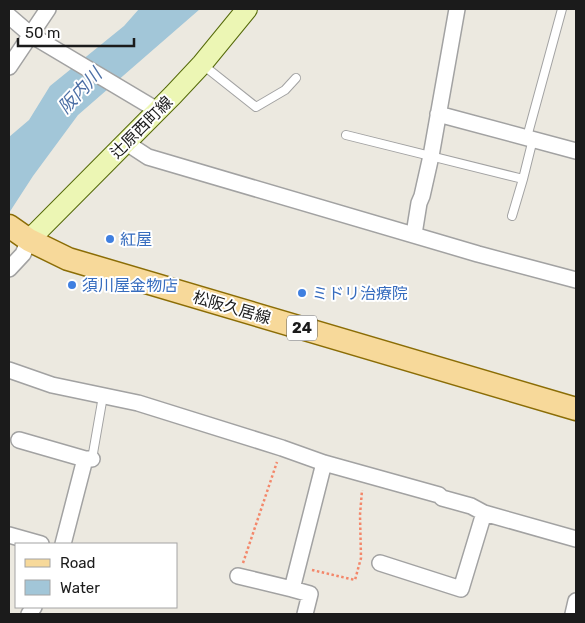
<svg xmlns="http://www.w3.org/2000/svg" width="585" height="623" font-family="Rubik,'Noto Sans JP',sans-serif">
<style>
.water{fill:#a2c6d8}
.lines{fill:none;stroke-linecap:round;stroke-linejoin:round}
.service-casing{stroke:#a2a2a2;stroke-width:10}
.minor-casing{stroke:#a2a2a2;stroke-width:18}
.secondary-casing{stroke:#556a09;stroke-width:22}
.primary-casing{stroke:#8b6d06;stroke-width:25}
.path{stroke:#f3876a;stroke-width:2.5;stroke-dasharray:2.5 2.5;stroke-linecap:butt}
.service{stroke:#fff;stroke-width:8}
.minor{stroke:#fff;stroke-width:15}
.secondary{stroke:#ecf6b4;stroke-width:20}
.primary{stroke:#f7d99a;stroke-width:22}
.shop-dot{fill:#3f7fe0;stroke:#fff;stroke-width:2}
.labels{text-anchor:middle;stroke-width:4;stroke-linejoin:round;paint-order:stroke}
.shield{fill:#fff;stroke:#5f5f5f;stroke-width:1}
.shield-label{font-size:15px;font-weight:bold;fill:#1b1b1b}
.street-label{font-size:16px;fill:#1b1b1b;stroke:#fff}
.shop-label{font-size:16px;fill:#366cbe;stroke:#fff;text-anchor:start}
.water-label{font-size:18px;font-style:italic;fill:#4c6fa5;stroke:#fff}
</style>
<rect width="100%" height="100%" fill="#ece9e0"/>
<!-- water -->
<path class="water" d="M139,9h61l-122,106 -45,61 -24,37v-76l20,-17 21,-34 74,-60z"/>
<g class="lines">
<defs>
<path id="service" d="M203,65l53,42 29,-17 11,-12
M346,135l177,44 10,-40
M527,137l35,-128
M512,216l11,-37
M92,459l11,-63"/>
<path id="minor" d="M9,16l22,19 126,75
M9,67l39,-58
M438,114l138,37
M125,142l23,15 330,97 98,26
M414,234l5,-31 3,-7 9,-40 26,-147
M9,269l14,-15 6,-14
M9,370l43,15 86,18 144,45 42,15 115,32 3,3 29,8 13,7 92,26
M19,440l66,19
M9,535l32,9
M63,544l22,-85h7
M380,563l81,26 23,-76
M238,576l54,13
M29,614l5,-7
M305,614l5,-20 -18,-5 32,-126
M573,614l3,-13"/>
<path id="secondary" d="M29,240l144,-145 29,-31 45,-55"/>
<path id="primary" d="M9,226l20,14 39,19 508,150"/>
</defs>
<!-- service casing -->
<use href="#service" class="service-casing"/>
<!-- minor casing -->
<use href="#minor" class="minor-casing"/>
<!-- secondary casing -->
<use href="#secondary" class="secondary-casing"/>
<!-- primary casing -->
<use href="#primary" class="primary-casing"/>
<!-- path -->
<path class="path" d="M243,563l34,-101
M312,570l43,10 6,-22 -1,-43 2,-25"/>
<!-- service -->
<use href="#service" class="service"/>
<!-- minor -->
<use href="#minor" class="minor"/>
<!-- secondary -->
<use href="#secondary" class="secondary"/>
<!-- primary -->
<use href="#primary" class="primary"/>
</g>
<!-- markers -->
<g class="shop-dot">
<circle cx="110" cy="239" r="5"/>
<circle cx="72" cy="285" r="5"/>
<circle cx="302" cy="293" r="5"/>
</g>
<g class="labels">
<!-- shield labels -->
<rect class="shield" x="287" y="315.5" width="30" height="25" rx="4"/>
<g class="shield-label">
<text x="302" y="333">24</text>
</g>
<!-- street labels -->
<g class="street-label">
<text transform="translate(141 127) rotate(-45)" y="6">辻原西町線</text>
<text transform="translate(232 307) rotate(16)" y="6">松阪久居線</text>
</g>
<!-- shop labels -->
<g class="shop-label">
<text x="120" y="245">紅屋</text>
<text x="82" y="291">須川屋金物店</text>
<text x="312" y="299">ミドリ治療院</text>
</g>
<!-- water labels -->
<g class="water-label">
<text transform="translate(80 91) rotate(-47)" y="6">阪内川</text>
</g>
</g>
<!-- border -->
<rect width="585" height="623" fill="none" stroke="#1b1b1b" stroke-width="20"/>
<!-- legend -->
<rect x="15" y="543" width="162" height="65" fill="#ffffff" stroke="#a4a4a4"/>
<rect x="25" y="559" width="25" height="8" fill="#f7d99a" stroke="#a4a4a4"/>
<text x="60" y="568" font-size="15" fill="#1b1b1b">Road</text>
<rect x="25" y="580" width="25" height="15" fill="#a2c6d8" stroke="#a4a4a4"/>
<text x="60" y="593" font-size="15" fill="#1b1b1b">Water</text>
<!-- scale -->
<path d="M18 38v8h116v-8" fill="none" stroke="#1b1b1b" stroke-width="2.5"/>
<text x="25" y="38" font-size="15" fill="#1b1b1b" stroke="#ffffff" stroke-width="4" paint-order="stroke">50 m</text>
</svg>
